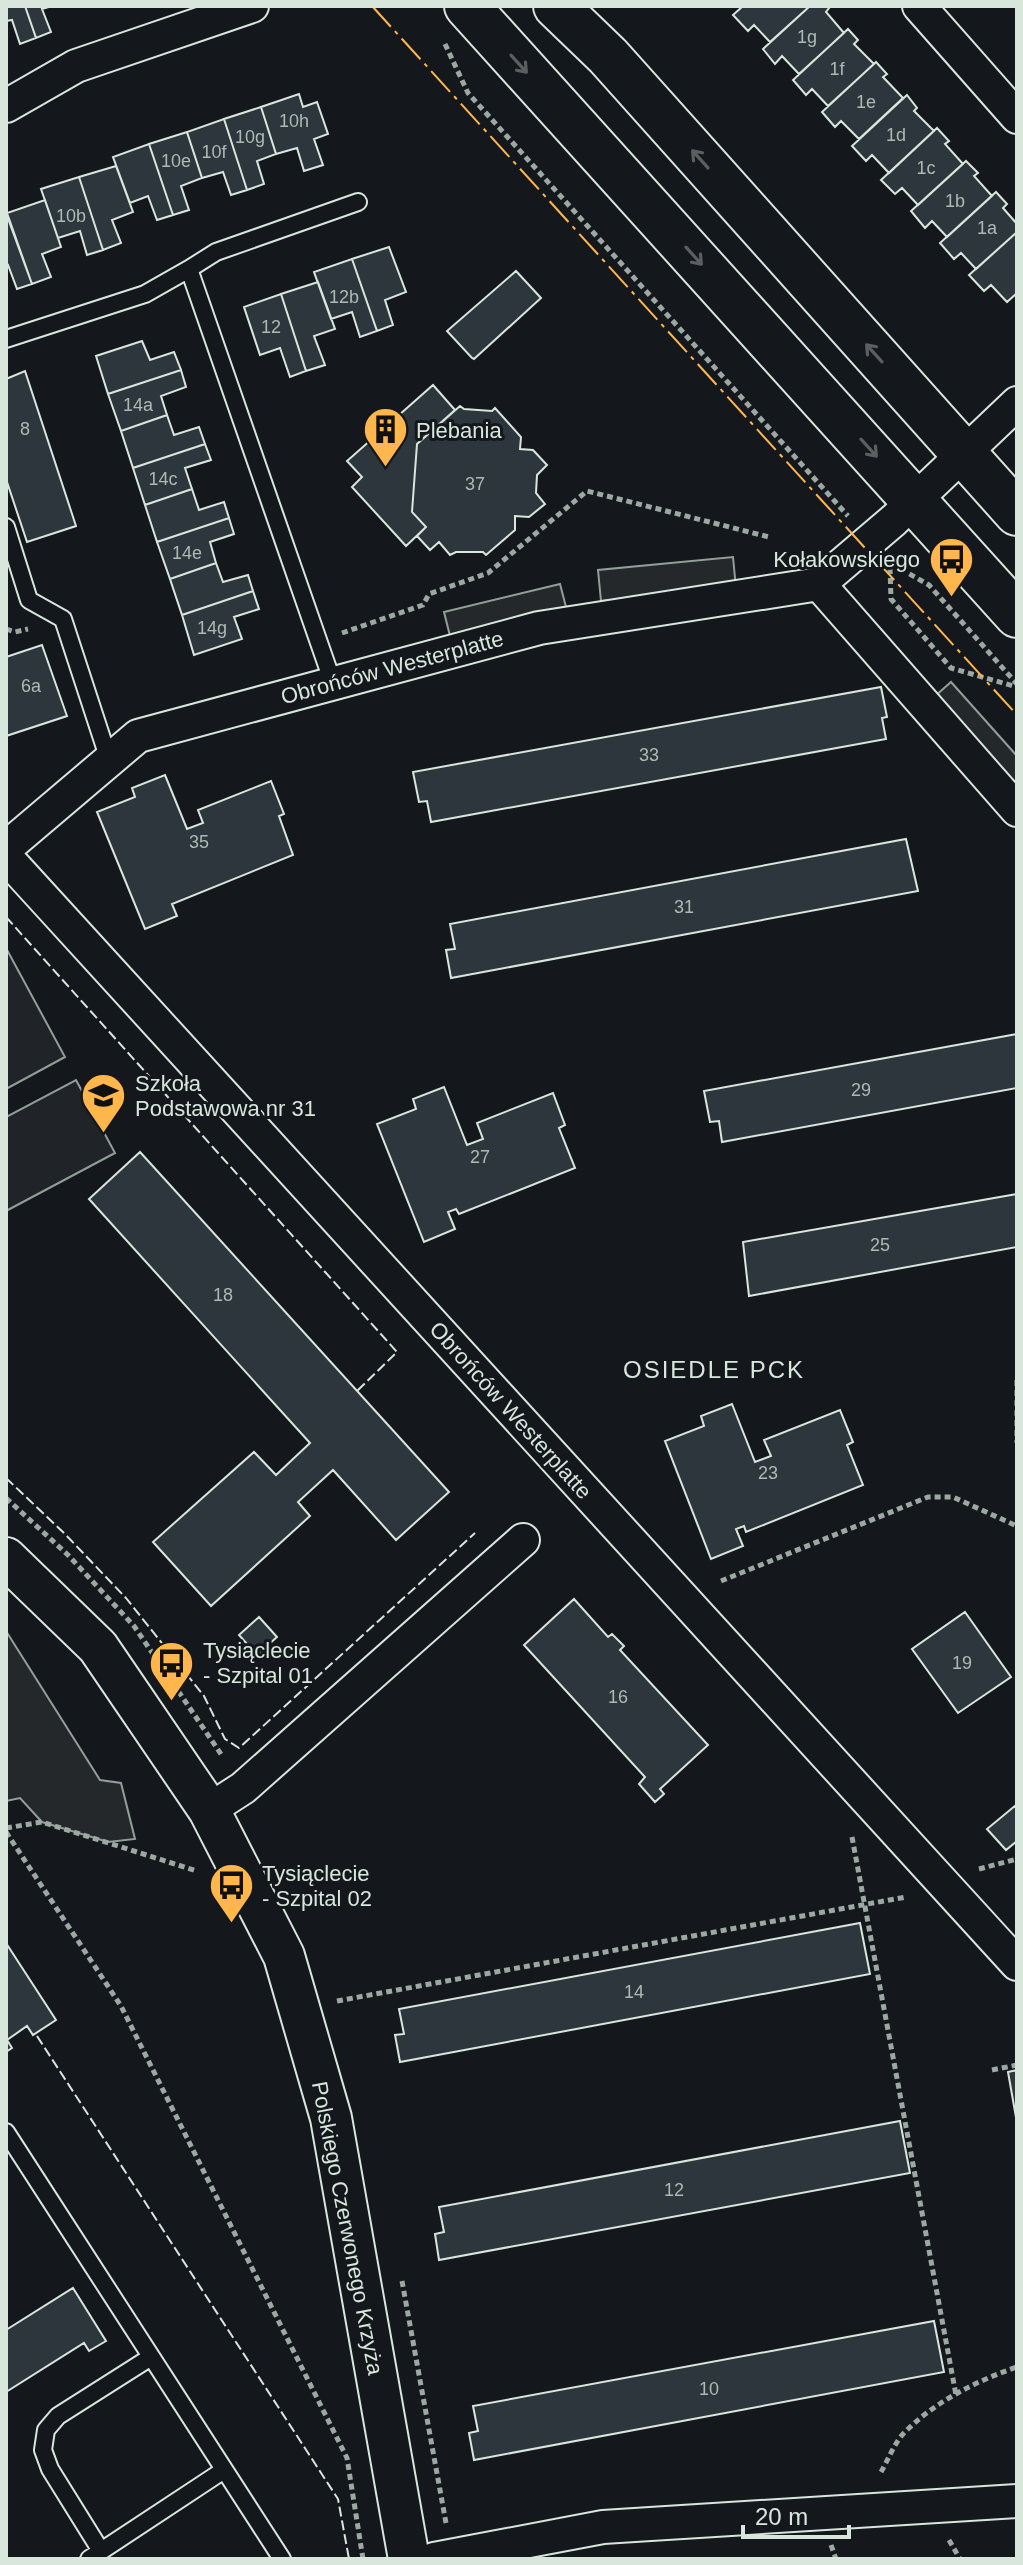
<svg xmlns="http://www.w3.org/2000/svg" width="1023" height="2565" font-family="Helvetica,sans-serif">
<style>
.green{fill:#202428;stroke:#939e99;stroke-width:2}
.parking{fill:#24282b;stroke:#939e99;stroke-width:2}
.building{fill:#2c363c;stroke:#d8e6dc;stroke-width:2}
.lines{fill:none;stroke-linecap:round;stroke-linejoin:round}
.service-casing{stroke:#d8e6dc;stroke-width:20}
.minor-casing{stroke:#d8e6dc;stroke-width:36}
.tertiary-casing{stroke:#d8e6dc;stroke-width:44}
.secondary-casing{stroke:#d8e6dc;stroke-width:48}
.path{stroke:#9da8a2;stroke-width:5;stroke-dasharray:6 4;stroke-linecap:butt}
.service{stroke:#14181c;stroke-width:16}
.minor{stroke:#14181c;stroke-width:32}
.tertiary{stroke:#14181c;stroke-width:40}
.secondary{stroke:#14181c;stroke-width:44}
.fence{stroke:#d8e6dc;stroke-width:2;stroke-dasharray:10 4;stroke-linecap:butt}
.power{stroke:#ffb74d;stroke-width:2;stroke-dasharray:28 6 4 6;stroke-linecap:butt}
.oneway{stroke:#59605f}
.labels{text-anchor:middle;stroke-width:6;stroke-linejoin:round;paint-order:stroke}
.number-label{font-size:18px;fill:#adbab4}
.poi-label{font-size:22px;fill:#d8e6dc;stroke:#14181c;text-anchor:start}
.street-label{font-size:22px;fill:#d8e6dc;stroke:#14181c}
.neighbourhood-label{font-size:24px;letter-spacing:2px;fill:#d8e6dc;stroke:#14181c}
</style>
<rect width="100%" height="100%" fill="#14181c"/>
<!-- green -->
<path class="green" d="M6,948l59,109 -59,32z
M76,1080l39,73 -109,58v-94z"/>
<!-- parking -->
<path class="parking" d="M733,557l3,31 -135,13 -3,-31z
M560,584l6,23 -116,29 -6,-24z
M951,682l66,74v33l-83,-92z
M6,1631l94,149 21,3 14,56 -27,3 -66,-20 -22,-24 -14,3z"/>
<!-- building -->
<path class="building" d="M6,6h19l11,32 -16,6 -8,-24 -6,1z
M25,6h27l-10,3 9,23 -15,6z
M743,6h67l-40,36 -16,-17 -6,6 -15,-16z
M810,6h17l2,2 -3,4 18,21 -45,41 -17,-18 -7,8 -12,-15z
M848,29l10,11 -4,4 20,20 -46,42 -16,-17 -6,6 -13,-15z
M876,62l11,12 -4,3 20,21 -44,41 -18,-18 -6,6 -13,-15z
M299,94l4,13 14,-5 11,32 -14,5 9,26 -19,6 -7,-23 -21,6 -15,-47z
M907,95l10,13 -3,3 20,20 -45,42 -17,-18 -6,6 -14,-15z
M261,107l15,47 -19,7 7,23 -17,6 -23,-71z
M224,119l23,71 -16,5 -8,-23 -21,6 -15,-46z
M937,128l12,13 -4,3 18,20 -45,41 -16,-17 -7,6 -14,-14z
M187,132l15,46 -21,8 8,24 -16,5 -24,-71z
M149,144l24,71 -16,5 -9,-24 -18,7 -17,-46z
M966,161l12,12 -4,3 18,20 -45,41 -15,-16 -7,7 -14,-17z
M116,166l17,46 -21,8 9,23 -18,7 -24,-73z
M79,177l24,73 -16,5 -7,-24 -22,7 -17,-49z
M996,192l11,12 -4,4 14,16v8l-41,37 -15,-16 -7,6 -14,-16z
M45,200l16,47 -19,7 9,23 -19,7 -25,-71z
M6,213l26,71 -15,5 -9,-24 -2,1z
M1017,232v61l-10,9 -16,-17 -7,6 -15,-16z
M389,247l17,45 -21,8 8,25 -16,6 -25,-72z
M352,259l25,72 -17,6 -8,-25 -21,7 -17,-47z
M516,271l25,27 -67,61 -2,-1 -25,-27z
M318,282l17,47 -21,7 11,29 -19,6 -25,-77z
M281,294l25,77 -16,6 -10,-29 -20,7 -16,-48z
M142,341l8,19 24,-8 7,18 -73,24 -12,-38z
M181,370l5,17 -25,9 6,19 -46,16 -13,-37z
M25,371l51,155 -49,16 -21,-63v-100z
M433,385l22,25 -38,34 -5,68 14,15 -20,19 -54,-59 10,-10 -15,-16z
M460,406l4,3 28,2 3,-3 26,29 -1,12 13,1 14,15 -10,10 -1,18 9,11 -16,13 -14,-1v14l-29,25 -3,-3h-27l-6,3 -11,-13 -9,8 -13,-14 9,-9 -14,-15 5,-68z
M167,415l7,20 25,-8 6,17 -72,24 -12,-37z
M205,444l6,16 -26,8 7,21 -47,16 -12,-37z
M192,489l7,21 25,-8 5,16 -72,24 -12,-37z
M229,518l5,16 -24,8 6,21 -46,16 -13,-37z
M216,563l7,19 25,-7 5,16 -71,24 -12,-36z
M253,591l6,18 -25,8 8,22 -48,16 -12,-40z
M42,645l25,71 -61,20v-79z
M881,687l6,30 -5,1 4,21 -455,83 -4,-21 -8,1 -6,-30z
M165,775l22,54 16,-6 -5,-13 73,-29 13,33 -5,2 14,39 -121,49 5,12 -32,13 -48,-117 38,-15 -3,-9z
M906,839l12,52 -467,87 -5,-28 9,-1 -5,-25z
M1017,1034v54l-295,54 -3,-21 -9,1 -6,-31z
M444,1087l23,58 16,-6 -6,-16 76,-30 12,32 -6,3 16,40 -116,46 -3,-5 -8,3 7,17 -31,13 -47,-118 39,-15 -3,-10z
M140,1152l309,340 -53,48 -63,-70 -35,32 12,14 -99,90 -58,-64 101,-90 22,23 34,-32 -221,-244z
M1017,1194v53l-268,49 -6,-54z
M732,1404l23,58 16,-6 -7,-16 76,-30 13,32 -6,3 16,40 -117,47 -2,-6 -8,3 7,17 -32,13 -46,-118 39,-15 -3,-10z
M574,1599l34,38 4,-3 12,12 -4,4 88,95 -48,44 4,5 -9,8 -16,-18 6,-7 -121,-132z
M965,1612l46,65 -53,36 -46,-64z
M259,1617l18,20 -20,18 -18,-20z
M1016,1805l1,36 -11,9 -19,-21z
M860,1923l10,51 -470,88 -5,-27 9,-1 -5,-25z
M6,1943l50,77 -23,15 -6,-9 -20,14 5,8 -6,4z
M1017,2070v53l-9,-51z
M900,2121l10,52 -471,87 -4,-26 9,-2 -5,-25z
M73,2288l33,53 -17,10 -5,-8 -78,49v-62z
M934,2321l10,51 -470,88 -5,-27 9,-2 -5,-25z"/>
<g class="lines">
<defs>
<path id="service" d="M6,339l139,-45 44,-25
M6,527l23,73 34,19 46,141
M333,683l-144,-414 27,-17 142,-50
M6,2132l276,427
M101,2551l-51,-82 -7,-19 3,-20 12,-14 93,-59
M89,2559l135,-89"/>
<path id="minor" d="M919,6l98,111
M6,106l70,-40 176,-60
M1017,403l-123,117 -75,64 198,226
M6,848l132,-112 401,-108 280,-44
M6,857l1011,1107
M209,1810l34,-22 280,-248
M434,2559l169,-32 414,-26"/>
<path id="tertiary" d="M6,1558l92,89 111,163 75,146 47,162 78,441"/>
<path id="secondary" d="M467,6l550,609
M556,6l52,50 409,457"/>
</defs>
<!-- service casing -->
<use href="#service" class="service-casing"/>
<!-- minor casing -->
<use href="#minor" class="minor-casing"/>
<!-- tertiary casing -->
<use href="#tertiary" class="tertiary-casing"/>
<!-- secondary casing -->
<use href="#secondary" class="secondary-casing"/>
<!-- path -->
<path class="path" d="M445,44l23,49 380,423
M892,564l37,21 88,99
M890,568l1,31 60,69 66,19
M6,629l9,3 13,-3
M342,633l81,-28 6,-11 59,-21 99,-82 182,46
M1017,1380v63
M6,1498l62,57 66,71 89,131
M721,1581l207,-84h25l64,29
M6,1828l36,-6 155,49
M6,1832l115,174 226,452 16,101
M852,1837l104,558
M979,1869l38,-10
M337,2001l569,-104
M992,2070l25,-5
M402,2281l44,242
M881,2472c7,-12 13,-28 22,-38 31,-32 73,-53 114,-67
M949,2540l11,19
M831,2545l5,14"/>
<!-- service -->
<use href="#service" class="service"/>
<!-- minor -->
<use href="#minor" class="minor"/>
<!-- tertiary -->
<use href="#tertiary" class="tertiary"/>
<!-- secondary -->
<use href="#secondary" class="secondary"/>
<!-- fence -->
<path class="fence" d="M6,917l391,435 -40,39
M6,1478l58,55 62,65 78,98 21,43 14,9 236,-215
M37,2036l301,463 11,60"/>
<!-- power -->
<path class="power" d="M372,6l645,709"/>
</g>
<!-- one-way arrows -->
<defs><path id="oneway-shaft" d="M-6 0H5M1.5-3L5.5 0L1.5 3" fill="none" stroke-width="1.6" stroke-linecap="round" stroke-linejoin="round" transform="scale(2)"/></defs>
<g class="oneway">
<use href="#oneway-shaft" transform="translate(519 64) rotate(48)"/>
<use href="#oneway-shaft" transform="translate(700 159) rotate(-132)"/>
<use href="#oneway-shaft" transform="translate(694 256) rotate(48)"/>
<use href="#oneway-shaft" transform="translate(874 353) rotate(-132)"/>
<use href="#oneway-shaft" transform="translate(869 448) rotate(48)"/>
</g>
<!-- icons -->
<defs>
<symbol id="building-pin" viewBox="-11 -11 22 30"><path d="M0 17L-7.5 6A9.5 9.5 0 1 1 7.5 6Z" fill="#ffb74d" stroke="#14181c"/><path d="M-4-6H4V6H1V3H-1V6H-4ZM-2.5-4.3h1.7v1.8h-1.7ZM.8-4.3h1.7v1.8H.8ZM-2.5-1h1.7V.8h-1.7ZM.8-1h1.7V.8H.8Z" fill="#111"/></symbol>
<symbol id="bus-pin" viewBox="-11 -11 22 30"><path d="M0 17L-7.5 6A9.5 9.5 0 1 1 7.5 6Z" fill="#ffb74d" stroke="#14181c"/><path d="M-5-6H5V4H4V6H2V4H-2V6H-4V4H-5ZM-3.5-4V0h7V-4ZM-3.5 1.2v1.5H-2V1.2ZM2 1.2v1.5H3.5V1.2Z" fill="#111"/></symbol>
<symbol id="school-pin" viewBox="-11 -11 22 30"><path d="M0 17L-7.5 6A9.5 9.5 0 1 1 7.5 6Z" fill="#ffb74d" stroke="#14181c"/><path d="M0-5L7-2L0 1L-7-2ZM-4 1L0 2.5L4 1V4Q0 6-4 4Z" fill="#111"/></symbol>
</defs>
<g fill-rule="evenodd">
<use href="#building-pin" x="360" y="404" width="51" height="69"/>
<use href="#bus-pin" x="926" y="534" width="51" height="69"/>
<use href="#school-pin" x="78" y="1070" width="51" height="69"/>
<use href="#bus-pin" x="146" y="1638" width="51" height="69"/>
<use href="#bus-pin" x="206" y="1860" width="51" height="69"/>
</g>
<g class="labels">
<!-- number labels -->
<g class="number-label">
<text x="807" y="43">1g</text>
<text x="837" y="75">1f</text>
<text x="866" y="108">1e</text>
<text x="294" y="127">10h</text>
<text x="896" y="141">1d</text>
<text x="250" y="143">10g</text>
<text x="214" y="158">10f</text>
<text x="176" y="167">10e</text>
<text x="926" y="174">1c</text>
<text x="955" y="207">1b</text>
<text x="71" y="222">10b</text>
<text x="987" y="234">1a</text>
<text x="344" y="303">12b</text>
<text x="271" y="333">12</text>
<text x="138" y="411">14a</text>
<text x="25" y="435">8</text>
<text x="163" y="485">14c</text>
<text x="475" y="490">37</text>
<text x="187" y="559">14e</text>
<text x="212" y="634">14g</text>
<text x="31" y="692">6a</text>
<text x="649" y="761">33</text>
<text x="199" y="848">35</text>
<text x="684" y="913">31</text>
<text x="861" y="1096">29</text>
<text x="480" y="1163">27</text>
<text x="880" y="1251">25</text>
<text x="223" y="1301">18</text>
<text x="768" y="1479">23</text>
<text x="962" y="1669">19</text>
<text x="618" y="1703">16</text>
<text x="634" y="1998">14</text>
<text x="674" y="2196">12</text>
<text x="709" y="2395">10</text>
</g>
<!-- poi labels -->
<g class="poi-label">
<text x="416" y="438">Plebania</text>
<text x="920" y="567" text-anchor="end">Kołakowskiego</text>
<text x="135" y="1091">Szkoła<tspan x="135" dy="25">Podstawowa nr 31</tspan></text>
<text x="203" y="1658">Tysiąclecie<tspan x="203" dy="25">- Szpital 01</tspan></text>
<text x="262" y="1881">Tysiąclecie<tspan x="262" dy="25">- Szpital 02</tspan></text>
</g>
<!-- street labels -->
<g class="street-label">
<text transform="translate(392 667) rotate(-15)" y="8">Obrońców Westerplatte</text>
<text transform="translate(511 1410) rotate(48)" y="8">Obrońców Westerplatte</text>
<text transform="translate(348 2228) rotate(79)" y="8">Polskiego Czerwonego Krzyża</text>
</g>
<!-- neighbourhood labels -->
<g class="neighbourhood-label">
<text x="714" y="1378">OSIEDLE PCK</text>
</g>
</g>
<!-- border -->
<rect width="1023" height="2565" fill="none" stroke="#d8e6dc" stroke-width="16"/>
<!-- scale -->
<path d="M743 2525v12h106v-12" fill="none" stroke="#d8e6dc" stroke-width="4"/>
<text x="755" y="2525" font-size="24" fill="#d8e6dc" stroke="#14181c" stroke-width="6" paint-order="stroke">20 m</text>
</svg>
